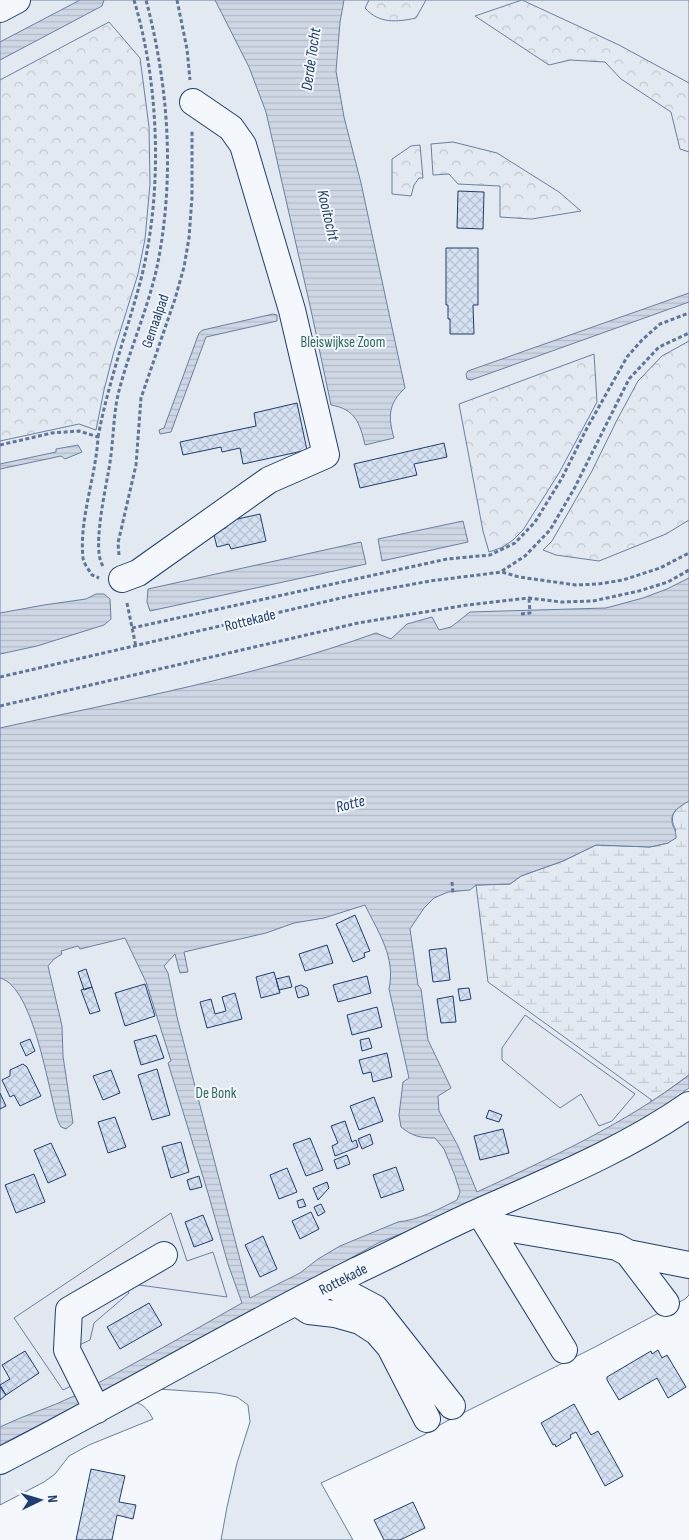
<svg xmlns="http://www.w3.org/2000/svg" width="689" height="1540" font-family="'Sofia Sans Condensed',sans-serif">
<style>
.green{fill:#e3e9f0;stroke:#687fa3}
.forest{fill:url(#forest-crowns);stroke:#687fa3}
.wetland{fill:url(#wetland-marsh);stroke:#687fa3}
.parking{fill:#e3e8f0;stroke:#687fa3}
.water{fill:url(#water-rules);stroke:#687fa3;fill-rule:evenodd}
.building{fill:url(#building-cross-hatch);stroke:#1d3f73}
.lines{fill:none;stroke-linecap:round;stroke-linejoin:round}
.minor-casing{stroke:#1d3f73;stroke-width:28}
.path{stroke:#5e769c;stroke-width:3;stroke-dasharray:4 2.5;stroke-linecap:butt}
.minor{stroke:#f4f7fb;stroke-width:26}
.labels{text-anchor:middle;stroke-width:4;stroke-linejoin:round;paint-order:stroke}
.street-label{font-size:15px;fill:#1d3f73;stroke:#f4f7fb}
.park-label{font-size:15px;fill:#2c6c60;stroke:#f4f7fb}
.water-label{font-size:16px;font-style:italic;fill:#1d3f73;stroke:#f4f7fb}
</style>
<defs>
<pattern id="forest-crowns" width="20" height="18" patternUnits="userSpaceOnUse" patternTransform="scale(1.25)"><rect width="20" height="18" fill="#e3e9f0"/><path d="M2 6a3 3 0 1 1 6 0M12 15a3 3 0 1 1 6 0" fill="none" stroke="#c2c9d1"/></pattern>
<pattern id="wetland-marsh" width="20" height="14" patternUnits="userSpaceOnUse" patternTransform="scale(1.25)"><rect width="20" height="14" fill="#e3e9f0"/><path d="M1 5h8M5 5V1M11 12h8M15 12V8" fill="none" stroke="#c2c9d1"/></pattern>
<pattern id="water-rules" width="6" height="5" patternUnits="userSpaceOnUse" patternTransform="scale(1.25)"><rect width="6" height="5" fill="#cfd7e4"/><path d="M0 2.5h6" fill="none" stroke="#b1bac7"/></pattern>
<pattern id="building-cross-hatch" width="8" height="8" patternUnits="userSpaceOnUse" patternTransform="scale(1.25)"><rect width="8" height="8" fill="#d5e0f0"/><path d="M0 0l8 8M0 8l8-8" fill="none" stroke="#b6c1d1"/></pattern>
</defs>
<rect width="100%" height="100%" fill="#f4f7fb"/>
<!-- green -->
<path class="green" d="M0,0h689v621l-689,172z
M478,863l16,117 158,117 -7,28 -645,327v-535z
M689,1113v182l-4,4 -90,48 -150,75 -21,13 -103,48 32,57h-132l6,-33 10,-44 13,-41 -2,-17 -11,-8 -20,-4 -74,-5z
M130,1401c13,2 17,7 23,18l-64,26 -20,11 -14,18 -11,8 -44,23v-35z"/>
<!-- forest -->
<path class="forest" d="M369,0h57l-10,18c-19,4 -37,6 -51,-10z
M522,0l97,45 70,38v69l-9,-3 -9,-37 -50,-33 -16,-17 -35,-2 -21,5 -74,-49z
M109,22l31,36 9,69 1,57 -5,55 -7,35 -24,77 -10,39 -8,40 -17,-6 -79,17v-361z
M453,142l44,11 62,39 22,19 -49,8 -32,-2v-31l-42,-2 -9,-10 -16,1 -2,-31z
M420,145l3,33h-4l-5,7 -3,11 -19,-2v-35l19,-13z
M689,341v179l-23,14 -67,27 -43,-6 -13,-5 9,-9 40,-70 25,-51 21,-39 24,-25z
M594,354l3,48 -8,15 -30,56 -36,57 -10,10 -10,7 -14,5 -6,-21 -24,-127z"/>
<!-- wetland -->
<path class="wetland" d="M689,801v274l-36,26 -165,-119 -12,-97 34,-1 11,-8 42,-15 33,-16 54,2 18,-4 8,-13c-9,-15 0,-22 13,-29z"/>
<!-- parking -->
<path class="parking" d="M525,1015l110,79 -23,27 -13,5 -18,-32 -21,14 -58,-48v-12z
M171,1213l16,48 26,-9 14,45 -88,-12 -4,-6 -10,6 4,8 -35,30 -4,17 -17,8 16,29 -26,13 -49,-72z"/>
<!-- water -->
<path class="water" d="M80,0h24l-2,6 -102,54v-18z
M215,0h129l-4,22 -4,49 8,46 17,66 44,205c-17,16 -17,29 -11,50l-29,7c-5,-22 -10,-36 -34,-40l-20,-95 -45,-198 -17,-45z
M689,293v9l-218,78 -4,-1 -1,-5 2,-3z
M273,314l4,1v6l-71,16 -35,95 -11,2 -1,-4 5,-2 35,-95 4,-3z
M78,445l4,7 -17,7 -4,-3 -61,13v-5l56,-12v-3z
M463,521l5,21 -86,19 -4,-22z
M361,542l5,22 -216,47 -3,-9 1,-13z
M689,578v223c-8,5 -19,10 -17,21 1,7 4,6 4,16l-8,5 -18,4 -54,-2 -33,16 -42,15 -11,8 -34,1 -6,5 -22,2 -14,6 -10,10 -14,21 8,56 3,4 7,51 23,48 -13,8 1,15 19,35 19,46c73,-34 148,-68 212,-117v13l-24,18 -54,31 -54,28 -125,57 -52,20 -238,131 -142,72v-18c24,-12 50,-19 74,-31 56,-30 112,-61 168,-93l-14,-39 -20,-71 -40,-130 3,-2 -25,-79 -21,-44 -45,11 -2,-3 -17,5 1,3 -8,5 -6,7 14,60 1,30 10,67 -7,6 -5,-2 -3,-6c-10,-31 -24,-134 -58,-143v-250c126,-28 254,-51 376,-95l15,6 16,-15 25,-7 7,13 12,-3 19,-15 136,-4 37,-10 24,-9zM365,905c13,27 31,52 24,84l20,89 -6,4 -4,33 2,12c11,9 19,11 34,11l9,11 11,27 5,16 -3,8c-18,9 -38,20 -59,22l-58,24 -22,13 -18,14 -50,25 -73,-281 -9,-44 -4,-7 11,-12 5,19 8,-1 -4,-20 82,-19 28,-10 30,-5z
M96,594h8l6,5 1,20 -7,6 -67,21 -37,8v-41l44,-8 42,-6z"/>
<!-- building -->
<path class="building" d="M458,191l26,1 -1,37 -26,-1z
M446,248h32v57h-5l1,29h-24v-15h-2v-14h-2z
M297,403l10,47 -64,14 -3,-16 -18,4 -1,-5 -38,8 -3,-13 76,-16 -2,-13z
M444,443l3,14 -33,7 3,11 -57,13 -6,-24z
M260,514l6,27 -35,8 -2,-5 -12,3 -4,-16 13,-3 -2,-6z
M355,915l15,36 -6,2 1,4 -12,5 -17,-38z
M327,945l6,18 -28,8 -6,-17z
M446,948l4,32 -17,2 -4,-32z
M86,969l6,18 -8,3 -6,-18z
M274,972l6,21 -19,5 -5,-21z
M289,976l3,11 -13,3 -3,-11z
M367,976l4,17 -33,9 -5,-17z
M145,984l10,32 -30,10 -10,-33z
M301,985l6,3 2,7 -11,3 -3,-11z
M92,987l8,24 -10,3 -9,-24z
M469,988l2,11 -11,2 -2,-12z
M235,993l7,26 -35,9 -7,-26 11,-3 4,15 11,-3 -4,-14z
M453,996l3,26 -15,1 -4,-24z
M377,1007l5,20 -30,8 -5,-20z
M156,1035l8,23 -23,7 -7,-24z
M369,1038l3,10 -10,3 -2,-11z
M30,1039l5,12 -9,5 -6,-13z
M387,1053l5,24 -19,5 -2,-10 -8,2 -4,-14z
M23,1064l4,3 14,29 -21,10 -6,-11 -4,2 -8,-17 8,-4v-6z
M157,1069l13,46 -18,5 -14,-45z
M111,1070l9,23 -17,7 -10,-24z
M0,1093l6,13 -6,3z
M374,1097l9,24 -24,9 -9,-24z
M489,1110l13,5 -3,7 -13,-4z
M115,1117l11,30 -18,6 -10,-31z
M345,1121l7,21 4,-2 2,7 -23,9 -3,-10 6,-3 -7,-17z
M503,1129l6,24 -29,7 -6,-24z
M370,1134l3,10 -11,5 -4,-10z
M310,1138l13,32 -17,6 -13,-32z
M181,1142l8,30 -18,6 -9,-31z
M51,1143l15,32 -18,8 -14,-33z
M347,1155l3,9 -13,5 -3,-9z
M396,1167l8,23 -23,8 -8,-23z
M287,1168l10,24 -18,7 -9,-24z
M34,1174l11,28 -29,11 -11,-28z
M199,1176l3,11 -12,3 -3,-10z
M327,1182l2,6 -11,12 -5,-12z
M303,1199l3,7 -7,2 -2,-7z
M321,1204l4,8 -7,4 -4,-9z
M311,1212l8,17 -19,10 -8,-18z
M203,1215l10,25 -19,7 -9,-25z
M263,1236l14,33 -17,8 -15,-32z
M149,1303l13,22 -42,24 -13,-22z
M658,1350l4,8 5,-3 19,32 -18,11 -11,-20 -38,22 -12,-20v-3l44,-26 1,3z
M25,1351l14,22 -33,22 -6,-10 10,-6 -8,-14z
M0,1387l6,8 -6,5z
M574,1404l17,31 7,-4 25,45 -18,10 -29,-54 -6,3 1,3 -15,9 -1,-3 -2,1 -12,-22z
M91,1469l34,7 -6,26 17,3 -3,14 -16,-4 -5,25h-36z
M413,1502l12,26 -25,12h-16l-10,-20z"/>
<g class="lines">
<defs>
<path id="minor" d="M0,9l17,-9
M122,579l16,-6 131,-93 57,-25 -34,-145 -49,-165 -12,-17 -38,-26
M481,1215l83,135
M488,1225l129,22 11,6 38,50
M628,1253l61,12
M330,1284l45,24 77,98
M296,1302l13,9 26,3 25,7 17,11 13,15 37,72
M97,1410l-30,-60 2,-40 95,-55
M0,1461c120,-62 237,-131 358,-191 47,-22 93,-47 141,-67 65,-29 131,-57 190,-98"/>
</defs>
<!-- minor casing -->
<use href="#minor" class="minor-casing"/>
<!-- path -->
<path class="path" d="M177,0l10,49 3,31
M98,437c10,-53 28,-103 42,-154 23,-88 20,-196 -6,-283
M0,445l52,-12 27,-2 19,6c-2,40 -19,81 -15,121 1,6 6,12 9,17l7,3
M119,555l-1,-12 18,-78 5,-67 34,-99 9,-32 5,-29 3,-41v-66
M103,566c-12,-17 4,-82 7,-104 4,-25 3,-51 10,-75 11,-41 28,-79 37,-120 18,-88 12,-180 -11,-267
M502,571l23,-15 25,-26 24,-41 55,-110 30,-32 30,-14
M127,603l9,44
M521,614l9,-1 -1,-15
M132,628l315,-69 43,-4 25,-12 20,-21 27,-44 25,-50 40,-71 15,-17 18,-16 29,-11
M0,677l354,-82 76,-14 72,-9 17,5 57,8 22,-1 25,-4 37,-12 29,-15
M0,706l358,-83 109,-18 62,-7 32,4 32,-1 46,-10 29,-9 21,-12
M452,882l1,12"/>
<!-- minor -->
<use href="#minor" class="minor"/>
</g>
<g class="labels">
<!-- street labels -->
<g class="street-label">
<text transform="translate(155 321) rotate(-71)" y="5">Gemaalpad</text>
<text transform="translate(250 620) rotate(-14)" y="5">Rottekade</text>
<text transform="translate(343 1279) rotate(-27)" y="5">Rottekade</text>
</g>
<!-- park labels -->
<g class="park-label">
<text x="343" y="347">Bleiswijkse Zoom</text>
<text x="216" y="1098">De Bonk</text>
</g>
<!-- water labels -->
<g class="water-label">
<text transform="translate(310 59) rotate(-82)" y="6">Derde Tocht</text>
<text transform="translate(329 215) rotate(77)" y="6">Kooitocht</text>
<text transform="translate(350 803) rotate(-15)" y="6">Rotte</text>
</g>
</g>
<!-- north arrow -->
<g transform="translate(40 1500) rotate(85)" stroke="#f4f7fb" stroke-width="4" paint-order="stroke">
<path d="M0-4L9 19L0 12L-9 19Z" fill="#1d3f73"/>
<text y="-8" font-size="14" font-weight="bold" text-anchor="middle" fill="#1d3f73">N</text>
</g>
</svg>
